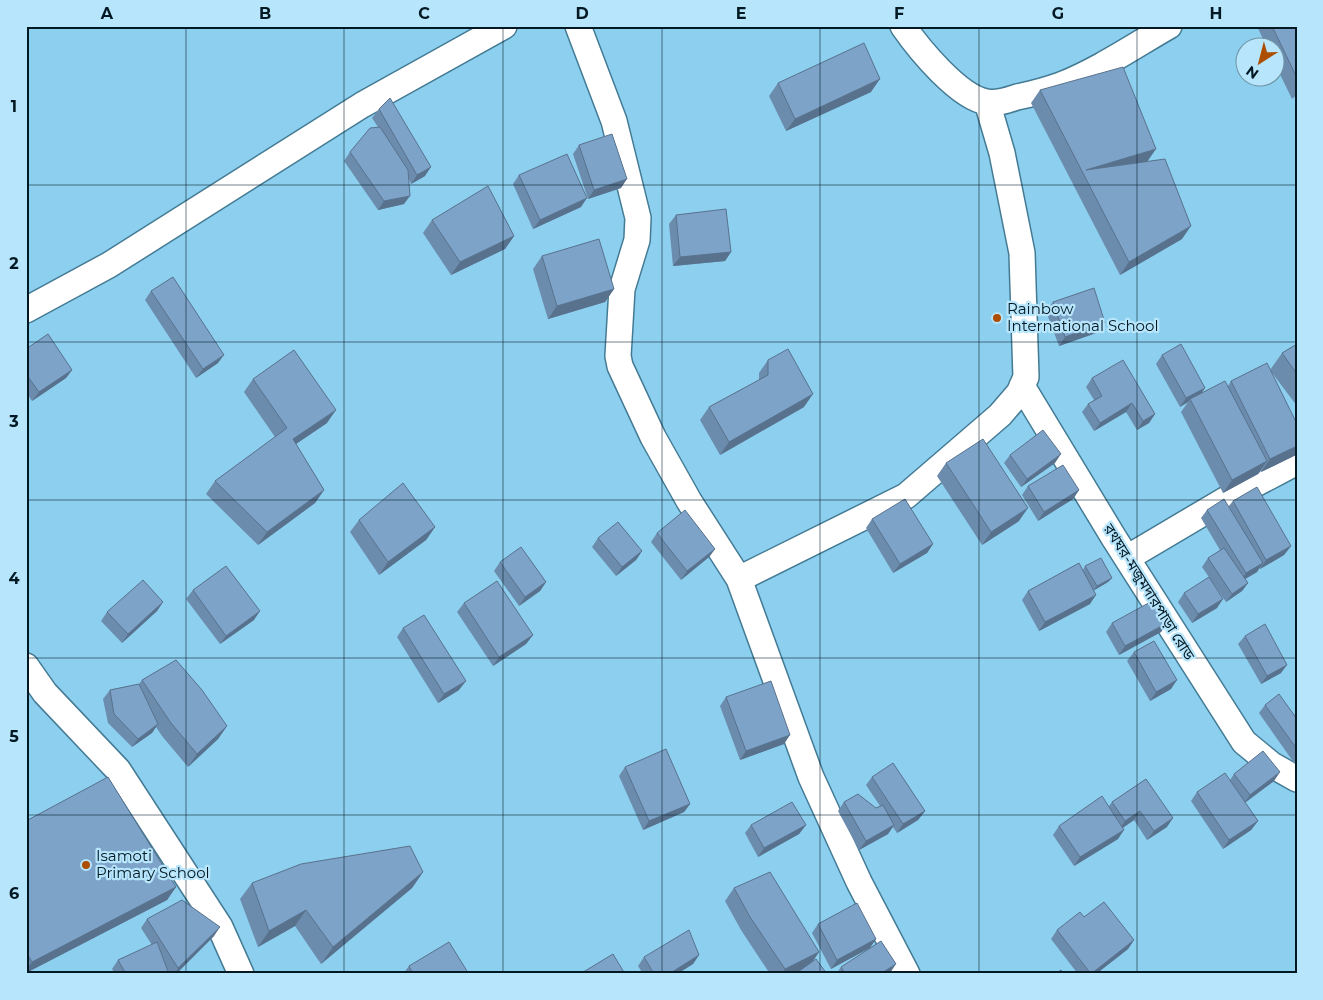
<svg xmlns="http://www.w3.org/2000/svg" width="1323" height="1000" font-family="Montserrat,'Noto Sans Bengali',sans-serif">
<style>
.built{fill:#8dcfee;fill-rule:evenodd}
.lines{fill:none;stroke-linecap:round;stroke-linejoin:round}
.minor-casing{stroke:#447b94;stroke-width:28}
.minor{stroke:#fff;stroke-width:25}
.wall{fill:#6c8cad}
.shaded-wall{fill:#58728d}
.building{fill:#7da3c9;stroke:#58728d}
.grid{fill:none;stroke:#021822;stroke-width:1;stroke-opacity:0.55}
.poi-dot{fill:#ac4d00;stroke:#b7e5fb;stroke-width:2}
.labels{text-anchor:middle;stroke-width:4.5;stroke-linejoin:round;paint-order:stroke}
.poi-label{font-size:15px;fill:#021822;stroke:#b7e5fb;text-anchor:start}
.street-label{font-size:15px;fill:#021822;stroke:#b7e5fb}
.neatline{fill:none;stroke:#021822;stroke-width:2}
.grid-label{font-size:16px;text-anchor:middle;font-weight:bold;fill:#021822}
</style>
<rect width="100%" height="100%" fill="#a0daf5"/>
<!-- built -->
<path class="built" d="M26,26h1271v948h-1271zM1246,48h30v30h-30z"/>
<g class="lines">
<defs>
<path id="minor" d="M578,26l36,95 24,97 -1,22 -15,49 -4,67 2,10 33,71 36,64 50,78 72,198 48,105 48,92
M903,26c16,23 56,72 84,76 10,2 21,-2 30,-5 15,-3 30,-7 44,-12 38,-15 73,-39 108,-59
M26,310l83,-45 253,-160 142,-79
M1022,386l92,152 130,204 28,23 25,14
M1127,558l98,-58 72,-38
M739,579l167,-83 94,-81 19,-22 7,-16 -4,-124 -20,-100 -15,-51
M26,666l19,27 73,77 102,157 21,47"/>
</defs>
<!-- minor casing -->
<use href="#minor" class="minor-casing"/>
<!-- minor -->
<use href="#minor" class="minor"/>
</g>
<!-- wall -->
<path class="wall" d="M1257,26h40v69l-5,4 -16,-33v-18h-9z
M778,83l93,9 -85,39 -17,-35z
M1040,90l107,72 35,77 -62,36 -89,-172z
M379,109l46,67 -14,8 -2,-5 -5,25 -26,6 -34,-49 6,-9 28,-25 -6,-9z
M579,145l42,43 -33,11 -15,-45z
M519,175l62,32 -48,22 -20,-45z
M676,215l55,37 -6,9 -52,5 -4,-42z
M432,220l82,16 -9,13 -54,26 -28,-42z
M542,256l72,33 -9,13 -57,17 -15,-50z
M151,291l67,72 -22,15 -51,-78z
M1053,302l46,30 -40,14 -13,-35z
M1297,344v62l-27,-36 12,-17z
M26,349l46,21 -6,8 -34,23 -6,-9z
M1162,355l39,38 27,-7 3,-5 65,74 -35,17v-1l-3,3 -35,19 -42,-81 7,-10 -8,5 -24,-43z
M768,360l36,47 -84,48 -20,-35 9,-13 50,-27v-7z
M1092,378l63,36 -6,9 -12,7 -11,-18 -32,19 -12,-19 6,-8 6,-4 -8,-13z
M253,379l74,44 -31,21 28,46 -9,13 -57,42 -52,-51 9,-13 60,-44 -31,-45z
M1010,455l45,8 -34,24 -17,-24z
M946,463l73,58 -37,24 -45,-69z
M1028,486l51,4 -6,9 -35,22 -16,-26z
M1233,501l58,45 -7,9 -24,14 -1,-1 -2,4 -12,7 3,4 -6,8 -16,11 -24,-35 6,-9 12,-8 -19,-32 6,-8 21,-3z
M872,519l61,25 -6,9 -34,20 -27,-45z
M359,520l76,7 -9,13 -47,35 -29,-43z
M657,533l58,16 -6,8 -28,23 -30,-38z
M598,538l44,13 -6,9 -20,16 -24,-29z
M500,562l46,20 -6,9 -21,15 -25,-35z
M1085,566l27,12 -4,4 -14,8 -4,14 -51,27 -17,-31 6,-9 55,-21z
M193,590l61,30 -34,24 -34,-45z
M1184,593l33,15 -25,15 -14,-21z
M163,602l-6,9 -35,32 -21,-22 6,-9z
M464,603l69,32 -7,9 -33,22 -36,-54z
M1112,623h55l-6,9 -42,23 -13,-23z
M403,628l56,62 -21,13 -41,-66z
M1245,636l36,37 -20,11 -23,-40z
M1134,652l37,37 -21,12 -23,-40z
M142,680l85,46 -9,13 -30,28 -26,-31 -6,-9 -4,6 -20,14 -24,-24 -5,-24 7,-9 29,-6z
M726,697l58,47 -44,16 -20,-54z
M1265,705l32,14v48l-38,-54z
M625,767l65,37 -6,8 -41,18 -24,-54z
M1234,774l40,7 -29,22 13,18 -7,9 -28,19 -32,-48 6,-9 33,-12z
M872,777l53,34 -7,9 -21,13 -4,-6 -5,7 -29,16 -21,-39 6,-9 32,6 4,-2 -14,-21z
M1146,779l21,48 -20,13 -13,-20 -11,8 -5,11 -44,27 -21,-31 6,-9 50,-20 3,-4z
M26,821l150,66 -9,13 -141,73z
M751,825h55l-7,9 -41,23 -13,-24z
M423,872l-11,16 -91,76 -26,-38 -37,21 -18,-48 12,-16z
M734,888l85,64 -6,9 -12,9 -8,4h-23l-29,-44 -16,-29z
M1084,917l50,23 -6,9 -32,25h-18l-27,-35 6,-9z
M147,919l67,17 -38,38h-6l-2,-3 1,3h-54l-3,-5 6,-9 34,-15 -11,-17z
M818,924l58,15 -45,30 -19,-36z
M699,955l-6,9 -16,10h-34l-5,-8 6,-9z
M409,966l58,5 -2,3h-62z
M841,967l49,6 -2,1h-52z"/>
<!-- shaded-wall -->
<path class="shaded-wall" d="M880,79l-9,13 -85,39 9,-12z
M1156,149l-9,13 -61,8z
M431,167l-6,9 -14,8 6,-9z
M627,179l-6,9 -33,11 6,-9z
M410,196l-6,8 -26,6 6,-9z
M587,198l-6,9 -48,22 7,-9z
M1191,226l-9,13 -62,36 9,-13z
M514,236l-9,13 -54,26 9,-13z
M731,252l-6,9 -52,5 7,-9z
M614,289l-9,13 -57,17 9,-13z
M1105,323l-6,9 -40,14 6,-9z
M224,355l-6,8 -22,15 7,-9z
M72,370l-6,8 -34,23 7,-9z
M1205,388l-6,9 -9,2 -2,3 -8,5 6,-9z
M813,394l-9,13 -84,48 9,-13z
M1132,403l-6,9 -32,19 6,-8z
M336,410l-9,13 -43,29 9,-13z
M1155,414l-6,9 -12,7 6,-9z
M1297,446l-1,9 -35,17 9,-13z
M1061,454l-6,9 -34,24 6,-8z
M1267,461l-9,13 -35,19 9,-13z
M324,490l-9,13 -57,42 9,-13z
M1079,490l-6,9 -35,22 6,-9z
M1028,508l-9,13 -37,24 9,-13z
M435,527l-9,13 -47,35 9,-13z
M933,544l-6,9 -34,20 7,-9z
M1291,546l-7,9 -24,14 6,-9z
M715,549l-6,8 -28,23 6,-9z
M642,551l-6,9 -20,16 6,-9z
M1263,563l-6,9 -17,10 6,-9z
M1112,578l-4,4 -15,9 4,-5z
M546,582l-6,9 -21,15 6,-9z
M1248,583l-6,8 -16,11 6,-8z
M1096,595l-6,9 -51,27 6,-9z
M1223,599l-6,9 -25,15 6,-9z
M163,602l-6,9 -35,32 6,-9z
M260,611l-6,9 -34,24 6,-8z
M1167,623l-6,9 -42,23 6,-9z
M533,635l-7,9 -33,22 6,-9z
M1287,665l-6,8 -20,11 6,-8z
M1177,680l-6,9 -21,12 6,-9z
M466,681l-7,9 -21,13 6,-9z
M158,724l-6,9 -20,14 6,-8z
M227,726l-9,13 -30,28 9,-13z
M790,735l-6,9 -44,16 6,-9z
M1280,772l-6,9 -30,22 6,-8z
M690,804l-6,8 -41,18 6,-9z
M925,811l-7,9 -21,13 6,-9z
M1140,811l-6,9 -15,10 6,-9z
M1173,818l-6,9 -20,13 7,-9z
M1258,821l-7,9 -28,19 6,-9z
M806,825l-7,9 -41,23 6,-9z
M894,825l-6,9 -29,16 7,-9z
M1124,830l-6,9 -44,27 6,-9z
M423,872l-11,16 -91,76 12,-17z
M176,887l-9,13 -141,73v-3l6,-8z
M306,910l-11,16 -37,21 11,-16z
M220,927l-6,9 -38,38h-1l3,-6z
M876,939l-6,9 -39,21 6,-9z
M1134,940l-6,9 -32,25h-5z
M819,952l-9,13 -17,9h-11l3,-5z
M699,955l-6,9 -16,10h-8z
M896,964l-6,9 -2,1h-8z"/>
<!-- building -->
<path class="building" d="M1272,26h25v52z
M864,43l16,36 -85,40 -17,-36z
M1123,67l33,82 -70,21 79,-11 26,67 -62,36 -89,-172z
M390,98l41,69 -14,8 -38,-66z
M380,127l28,43 2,26 -26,5 -34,-49 20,-24z
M612,134l15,45 -33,11 -15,-45z
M567,154l20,44 -47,22 -21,-45z
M488,186l26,50 -54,26 -28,-42z
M726,209l5,43 -51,5 -4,-42z
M599,239l15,50 -57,17 -15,-50z
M173,277l51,78 -21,14 -52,-78z
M1094,288l11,35 -40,14 -12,-35z
M48,334l24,36 -33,22 -13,-18v-25z
M1181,344l24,44 -19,10 -24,-43z
M1297,344v30l-15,-21z
M788,349l25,45 -84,48 -20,-35 59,-32v-15z
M294,350l42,60 -43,29 31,51 -57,42 -52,-51 72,-53 -34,-49z
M1123,360l32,54 -12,7 -11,-18 -32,20 -12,-19 14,-8 -10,-18z
M1267,363l30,61v22l-27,13 -39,-78z
M1225,381l42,80 -35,19 -42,-81z
M1043,430l18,24 -34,25 -17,-24z
M983,439l45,69 -37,24 -45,-69z
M1063,465l16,25 -35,22 -16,-26z
M403,483l32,44 -47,35 -29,-42z
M1257,487l34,59 -25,14 -33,-59z
M905,499l28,45 -33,20 -28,-45z
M1224,499l39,64 -17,10 -39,-63z
M685,510l30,39 -28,22 -30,-38z
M618,522l24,29 -20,16 -24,-29z
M521,547l25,35 -21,15 -25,-35z
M1224,548l24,35 -16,11 -24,-36z
M1101,558l11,20 -15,8 -12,-20z
M1079,563l17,32 -51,27 -17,-31z
M226,566l34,45 -34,25 -33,-46z
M1209,577l14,22 -25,15 -14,-21z
M143,580l20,22 -35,32 -21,-22z
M497,581l36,54 -34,22 -35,-54z
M1154,600l13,23 -42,23 -13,-23z
M424,615l42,66 -22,13 -41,-66z
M1265,624l22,41 -20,11 -22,-40z
M1154,641l23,39 -21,12 -22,-40z
M176,660l26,30 25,36 -30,28 -26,-31 -29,-43z
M771,681l19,54 -44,16 -20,-54z
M139,684l19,40 -20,15 -24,-25 -4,-24z
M1279,694l18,25v30l-32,-44z
M666,749l24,55 -41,17 -24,-54z
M1263,751l17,21 -30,23 -16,-21z
M893,763l32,48 -22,13 -31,-47z
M1225,773l33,48 -29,19 -32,-48z
M108,777l68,110 -144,75 -6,-10v-131z
M1146,779l27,39 -19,13 -14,-20 -15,10 -13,-19z
M858,794l18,14 7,-3 11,20 -28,16 -22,-39z
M1102,796l22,34 -44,27 -21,-31z
M792,802l14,23 -42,23 -13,-23z
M410,846l13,26 -90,75 -27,-37 -37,21 -17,-48 49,-19z
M770,872l49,80 -34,17 -35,-52 -16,-29z
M182,900l38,27 -42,41 -31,-49z
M1104,902l30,38 -43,34 -34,-44 23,-18 4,5z
M857,903l19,36 -39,21 -19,-36z
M689,930l10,25 -30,19h-15l-10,-17z
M881,941l15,23 -16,10h-35l-4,-7z
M157,942l12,32h-43l-8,-14z
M449,942l18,29 -4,3h-50l-4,-8z
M613,954l12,20h-45z
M816,959l11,15h-32z
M1061,970l2,4h-8z"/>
<!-- grid -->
<path class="grid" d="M186,26v948M344,26v948M503,26v948M662,26v948M820,26v948M979,26v948M1137,26v948M26,185h1271M26,342h1271M26,500h1271M26,658h1271M26,815h1271"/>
<!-- markers -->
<g class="poi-dot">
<circle cx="997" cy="318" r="5"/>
<circle cx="86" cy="865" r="5"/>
</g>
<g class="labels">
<!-- poi labels -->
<g class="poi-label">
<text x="1007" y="314">Rainbow<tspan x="1007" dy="17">International School</tspan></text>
<text x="96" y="861">Isamoti<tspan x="96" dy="17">Primary School</tspan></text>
</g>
<!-- street labels -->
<g class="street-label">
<text transform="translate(1149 592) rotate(58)" y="5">রথঘর-মজুমদারপাড়া রোড</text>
</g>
</g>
<!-- border -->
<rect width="1323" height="1000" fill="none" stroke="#b7e5fb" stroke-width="55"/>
<!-- north arrow -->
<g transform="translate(1260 62) rotate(216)"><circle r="24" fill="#b7e5fb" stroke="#6f93a4"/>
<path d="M0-4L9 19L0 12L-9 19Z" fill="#ac4d00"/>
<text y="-8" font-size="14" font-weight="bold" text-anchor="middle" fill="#021822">N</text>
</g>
<rect x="28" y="28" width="1268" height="944" class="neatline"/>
<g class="grid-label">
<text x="107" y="19">A</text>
<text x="265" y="19">B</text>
<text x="424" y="19">C</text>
<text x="582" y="19">D</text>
<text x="741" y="19">E</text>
<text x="899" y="19">F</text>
<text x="1058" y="19">G</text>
<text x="1216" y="19">H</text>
<text x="14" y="112">1</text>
<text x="14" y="269">2</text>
<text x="14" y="427">3</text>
<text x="14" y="584">4</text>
<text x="14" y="742">5</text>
<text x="14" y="899">6</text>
</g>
</svg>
